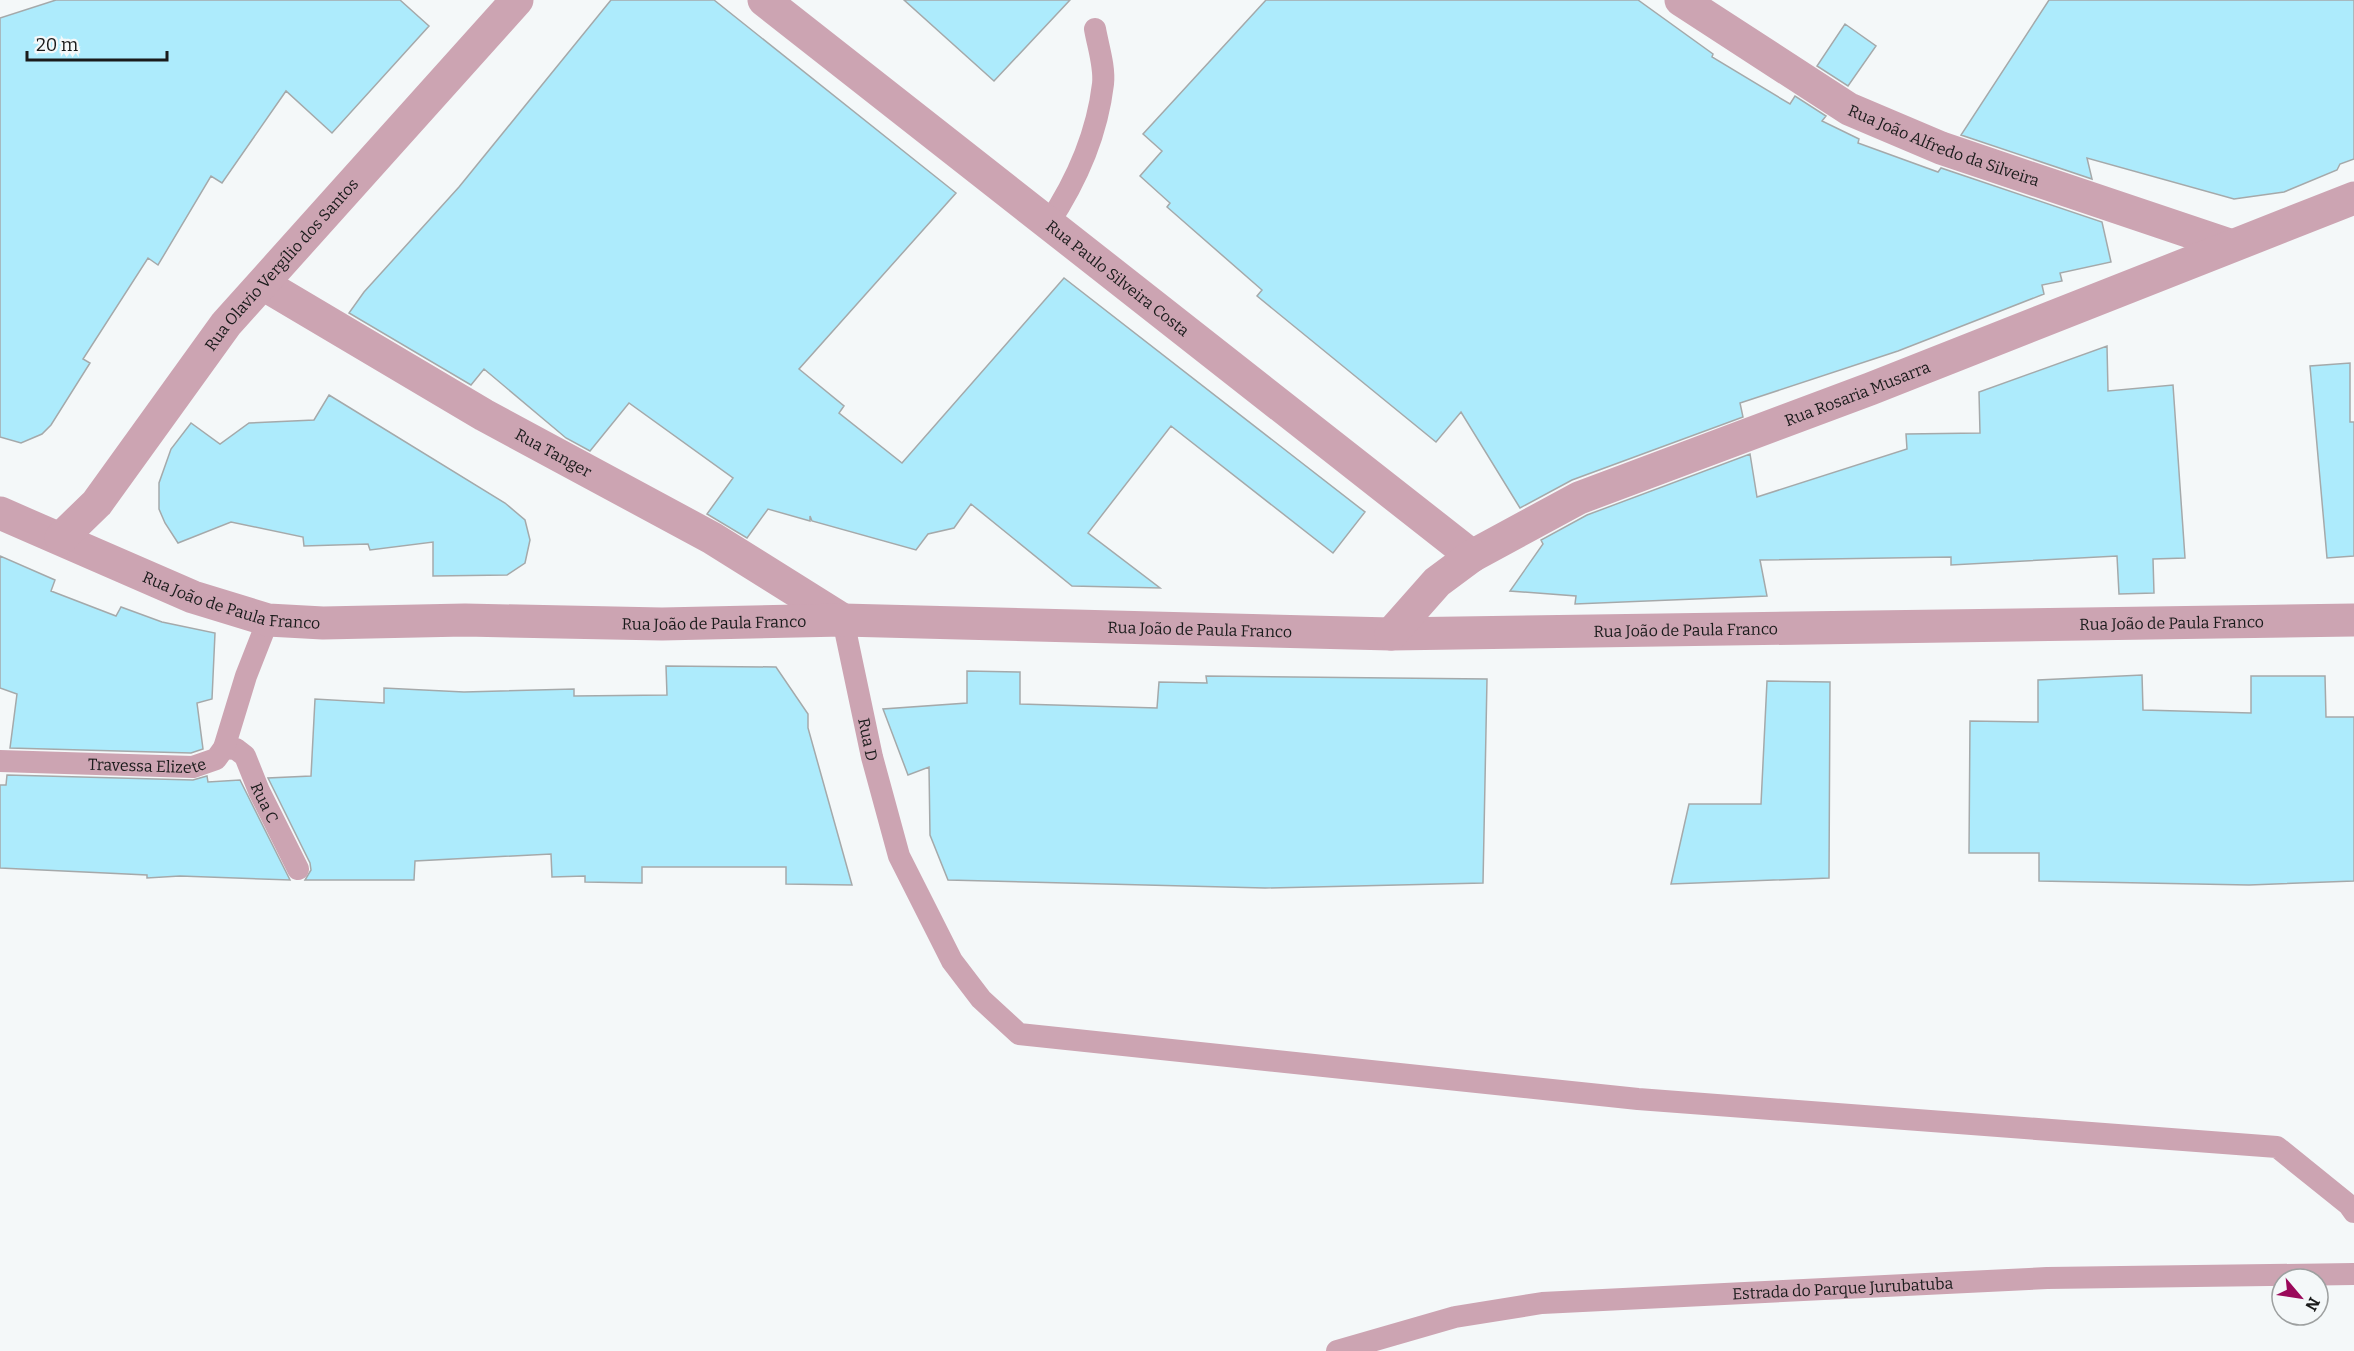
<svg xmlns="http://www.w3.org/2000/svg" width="2354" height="1351" font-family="Bitter,serif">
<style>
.building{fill:#adebfc;stroke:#a5a9aa;stroke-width:1.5}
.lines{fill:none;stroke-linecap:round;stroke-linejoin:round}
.service{stroke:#cca4b2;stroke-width:22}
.minor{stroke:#cca4b2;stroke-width:33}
.labels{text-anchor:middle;stroke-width:6;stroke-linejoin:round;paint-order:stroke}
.street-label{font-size:16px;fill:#1a1b1b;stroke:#f4f8f9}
</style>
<rect width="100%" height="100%" fill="#f4f8f9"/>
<!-- building -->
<path class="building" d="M56,0h344l29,26 -97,107 -46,-42 -64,92 -11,-7 -53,89 -10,-7 -65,101 7,4 -39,62 -9,9 -21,9 -21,-6v-419z
M611,0h103l242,193 -157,176 45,37 -5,7 63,50 162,-185 301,234 -32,41 -162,-127 -83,107 72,55 -88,-2 -101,-82 -17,24 -26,6 -12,16 -104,-29 -2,-5v5l-42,-12 -21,29 -40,-24 26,-36 -104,-75 -39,48 -24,-13 -82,-69 -13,16 -122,-72 15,-21 95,-105z
M904,0h166l-76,81z
M1266,0h372l75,54 -1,3 78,47 5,-8 31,20 -4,5 37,18 -1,4 80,29 3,-4 161,54 9,40 -51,11 2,8 -20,4 2,9 -146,57 -158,52 3,14 -171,63 -52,28 -59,-96 -25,30 -179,-146 5,-6 -95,-83 3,-4 -30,-27 22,-25 -19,-17z
M2049,0h305v159l-14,5 -3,6 -53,22 -50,7 -147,-41 5,21 -131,-44z
M1845,24l31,22 -28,40 -31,-20z
M2107,346l1,45 65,-6 12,173 -32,1 1,34 -35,1 -2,-38 -166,9v-8l-191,3 7,36 -192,8 1,-8 -66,-5 33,-47 -2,-4 46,-25 163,-61 7,43 150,-48 -1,-15 74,-1 -1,-41z
M2350,363v59h4v134l-27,2 -17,-192z
M329,395l176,108 20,17 5,20 -5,23 -18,12 -74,1v-34l-63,8 -2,-6 -64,2 -1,-9 -72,-15 -53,21 -13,-20 -6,-14v-26l12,-34 20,-26 29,21 29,-21 65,-3z
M0,556l55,24 -4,11 65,25 5,-9 41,15 53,11 -3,66 -15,4 6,46 -12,4 -181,-5 7,-54 -17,-6z
M666,666l110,1 32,47v14l44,157 -66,-1v-17h-144v16l-57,-1v-6l-33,1 -1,-23 -136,7 -1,19h-109l6,-10 -1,-7 -42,-85 43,-2 4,-77 69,4v-15l80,4 110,-3v7l93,-1z
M967,671l53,1v32l137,4 2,-26 48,1 -1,-7 281,3 -4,204 -218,5 -317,-8 -18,-45 -1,-68 -21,8 -25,-66 84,-6z
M2142,675l1,35 108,3v-37h74l1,41h28v164l-105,4 -210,-4v-28h-70l1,-132 68,1v-42z
M1767,681l63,1 -1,196 -158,6 18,-80h72z
M7,775l186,5 14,-4 1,6 32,-2 50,100 -110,-4 -33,2v-3l-147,-7v-83h6z"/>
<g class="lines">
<!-- service -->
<g class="service">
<path d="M1048,224c28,-42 49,-89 55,-140 2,-17 -5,-38 -8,-55"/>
<path id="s1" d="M843,620l29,137 27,99 53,105 29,38 38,35 619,65 639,48 72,58 5,7"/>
<path id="s2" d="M224,748l12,1 9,7 14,35 39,78"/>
<path id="s3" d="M0,761l193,6 23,-8 8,-11 22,-72 22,-56"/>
<path id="s4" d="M1337,1351l118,-34 87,-14 505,-25 307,-4"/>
</g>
<!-- minor -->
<g class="minor">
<path id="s5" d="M764,0l708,556"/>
<path id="s6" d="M1681,0l168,109 92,39 288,97"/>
<path id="s7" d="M263,284l221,131 228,123 131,82"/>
<path id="s8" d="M0,513l193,84 75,23 55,3 142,-3 197,4 181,-4 548,14 963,-14"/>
<path id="s9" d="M61,538l36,-35 129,-179 291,-324"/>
<path id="s10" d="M1391,634l46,-52 35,-26 107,-58 291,-109 484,-191"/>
</g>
</g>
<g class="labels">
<!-- street labels -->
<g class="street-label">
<text dy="6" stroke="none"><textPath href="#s6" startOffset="302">Rua João Alfredo da Silveira</textPath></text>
<text dy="6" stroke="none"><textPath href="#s9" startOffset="352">Rua Olavio Vergílio dos Santos</textPath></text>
<text dy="6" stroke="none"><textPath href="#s5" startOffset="450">Rua Paulo Silveira Costa</textPath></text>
<text dy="6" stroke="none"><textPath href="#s10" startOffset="532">Rua Rosaria Musarra</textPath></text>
<text dy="6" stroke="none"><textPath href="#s7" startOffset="336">Rua Tanger</textPath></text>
<text dy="6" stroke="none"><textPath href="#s8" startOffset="249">Rua João de Paula Franco</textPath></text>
<text dy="6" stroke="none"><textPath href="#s8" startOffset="735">Rua João de Paula Franco</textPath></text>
<text dy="6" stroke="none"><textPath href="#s8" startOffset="2193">Rua João de Paula Franco</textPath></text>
<text dy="6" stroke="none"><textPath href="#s8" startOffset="1221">Rua João de Paula Franco</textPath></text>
<text dy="6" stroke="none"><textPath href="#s8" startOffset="1707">Rua João de Paula Franco</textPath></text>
<text dy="6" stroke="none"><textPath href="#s1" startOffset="122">Rua D</textPath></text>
<text dy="6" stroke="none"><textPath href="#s3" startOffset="147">Travessa Elizete</textPath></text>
<text dy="6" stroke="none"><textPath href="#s2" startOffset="74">Rua C</textPath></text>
<text dy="6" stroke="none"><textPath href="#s4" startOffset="512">Estrada do Parque Jurubatuba</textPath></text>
</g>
</g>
<!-- north arrow -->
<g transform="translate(2300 1297) rotate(119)"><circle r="28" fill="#f4f8f9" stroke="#9da0a0" stroke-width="1.5"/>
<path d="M0-4.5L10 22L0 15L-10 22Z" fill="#9a095a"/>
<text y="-9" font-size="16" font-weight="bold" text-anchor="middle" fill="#1a1b1b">N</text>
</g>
<!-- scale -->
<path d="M27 51v9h140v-9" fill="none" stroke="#1a1b1b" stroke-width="3"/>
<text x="36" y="51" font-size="18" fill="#1a1b1b" stroke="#f4f8f9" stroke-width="4.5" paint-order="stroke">20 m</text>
</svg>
